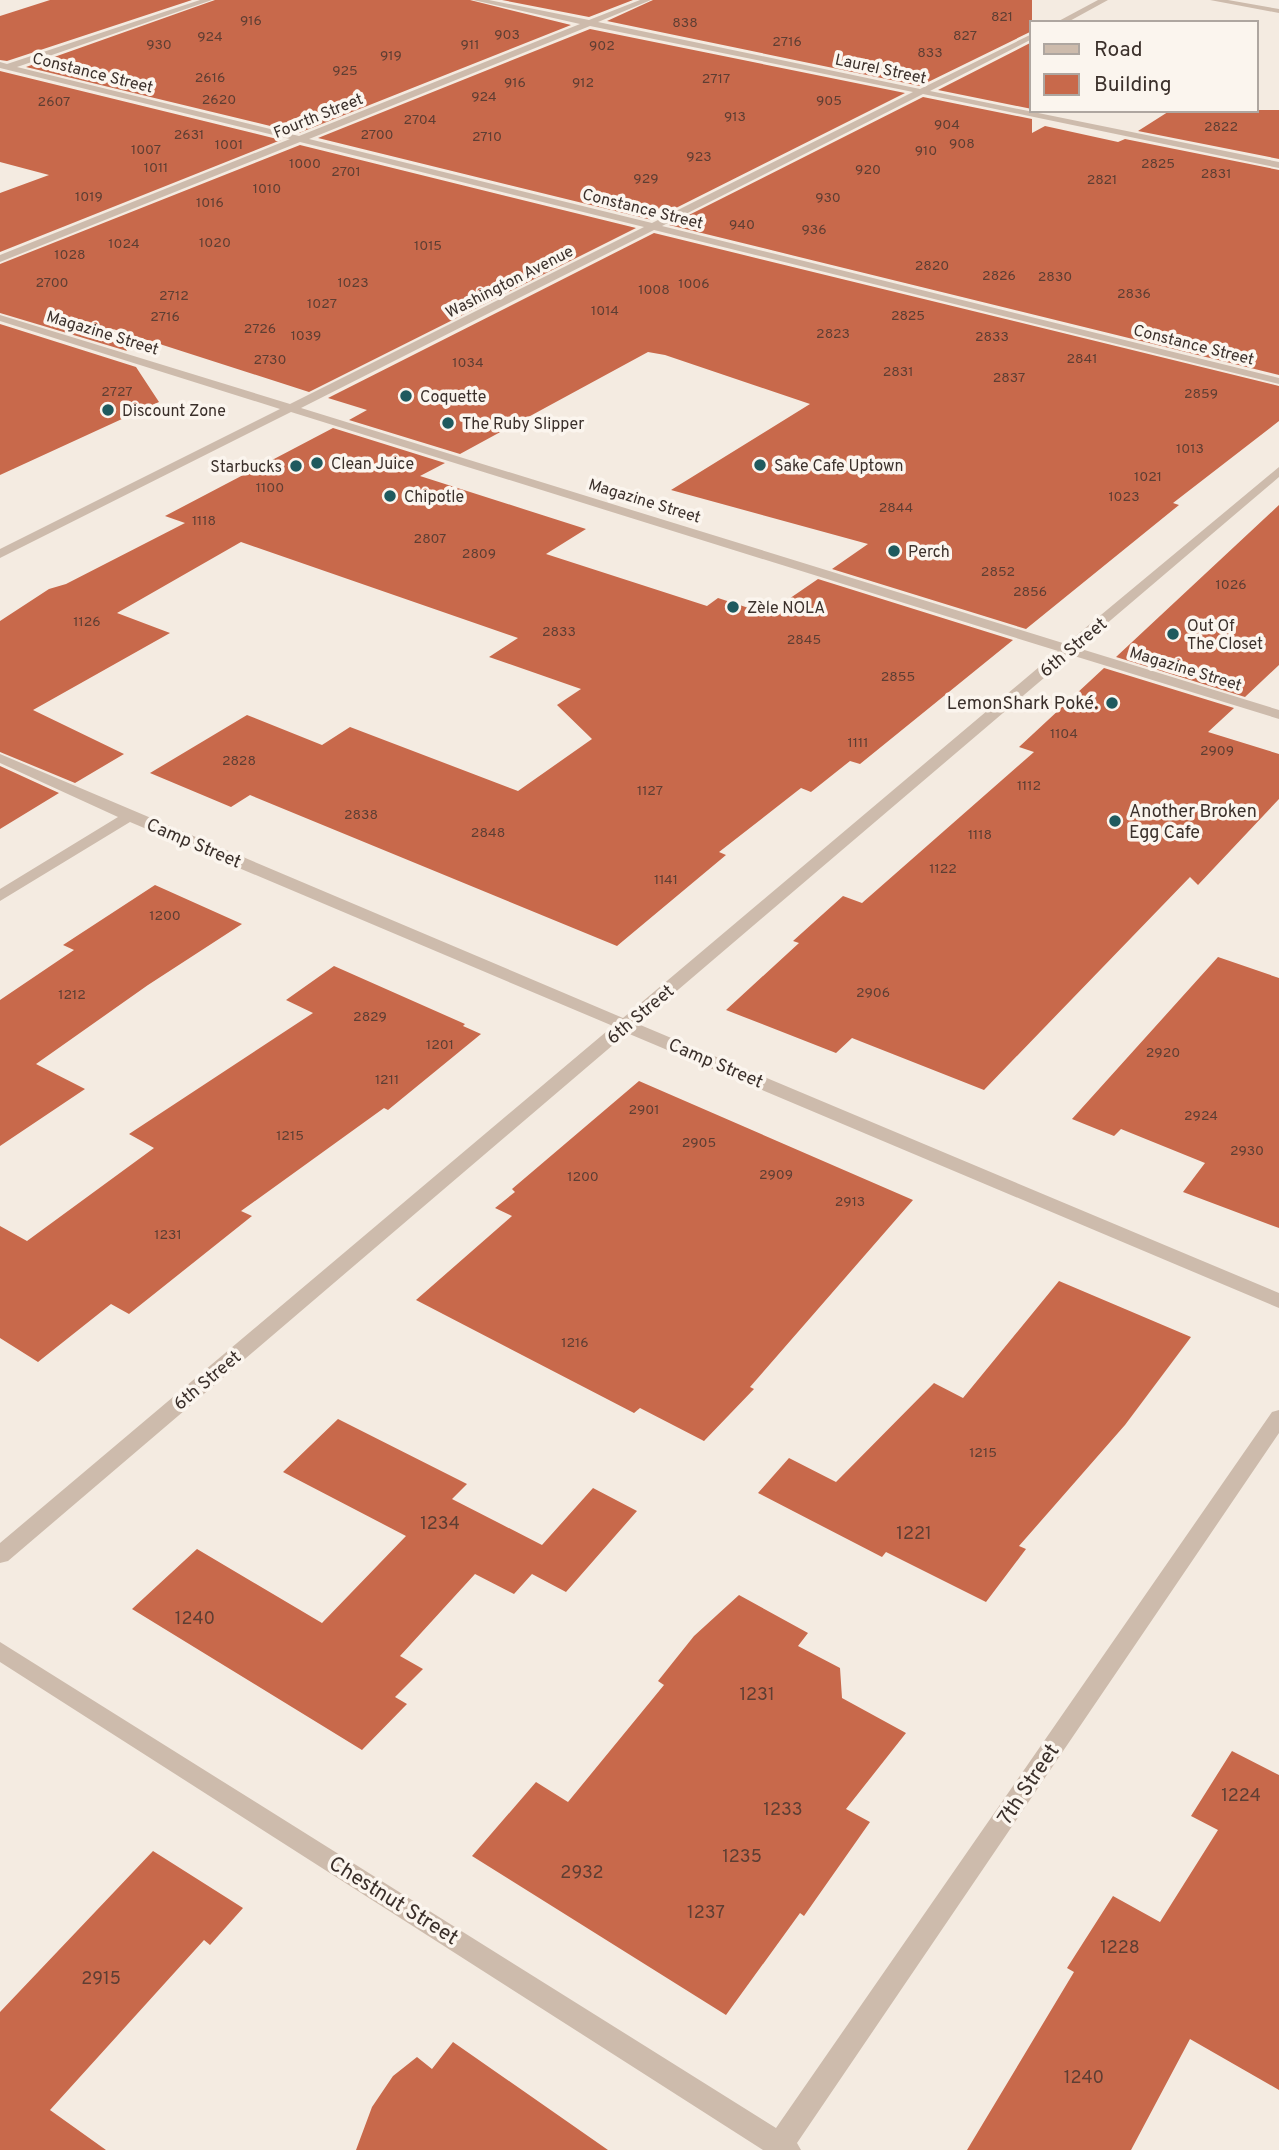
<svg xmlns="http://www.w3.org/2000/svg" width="1279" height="2150" font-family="Overpass,sans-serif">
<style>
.building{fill:#c8694b}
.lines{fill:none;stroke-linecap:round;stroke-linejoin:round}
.minor{fill:#cdbbac;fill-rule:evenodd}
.poi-dot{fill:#1f5a5e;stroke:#fbf5ee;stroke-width:2.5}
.labels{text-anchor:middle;stroke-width:7;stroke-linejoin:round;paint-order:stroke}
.number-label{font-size:14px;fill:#5e3e33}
.far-street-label{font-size:16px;fill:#3b302b;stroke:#fbf5ee}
.far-poi-label{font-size:16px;fill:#3b302b;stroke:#fbf5ee;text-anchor:start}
.street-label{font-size:18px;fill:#3b302b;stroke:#fbf5ee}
.poi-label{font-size:18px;fill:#3b302b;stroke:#fbf5ee;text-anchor:end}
.near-number-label{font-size:18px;fill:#5e3e33}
.near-street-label{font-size:21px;fill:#3b302b;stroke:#fbf5ee}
</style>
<rect width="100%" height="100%" fill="#f4ebe1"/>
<!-- building -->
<path class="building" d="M50,0h142l-185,61 -7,-1v-44z
M215,0h255l101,25 -272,108 -273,-66z
M502,0h131l-44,17z
M653,0h379v31l-112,55 -313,-65z
M590,29l315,64 -253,127 -334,-82z
M1032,42v67l-94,-19z
M0,71l281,69 -281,112v-59l49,-18 -49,-13z
M923,97l109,22v14l13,-7 73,16 7,-3 154,31v205l-610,-150z
M1171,110h108v49l-141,-28z
M300,145l336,83 -327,164 -196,-63 14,22 -127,-38v-49z
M654,233l625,153v35l-106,82 6,2 -153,124 -194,-60 36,-25 -197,-54 139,-86 -145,-49 -17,-3 -188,102 -111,-34 18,-10 -39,-12z
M0,324l136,43 23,35 -159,73z
M333,428l112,35 -25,13 166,53 -40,25 161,52 11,-8 49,16 51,-35 195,61 -153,124 -10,-3 -39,31 -10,-4 -82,64 7,3 -109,91 -367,-151 -19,12 -81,-34 97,-58 75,30 28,-18 168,64 74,-52 -35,-34 24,-16 -92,-32 29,-19 -277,-96 -124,71 53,20 -137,77 91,44 -49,29 -75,-31v-131l49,-32 17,-5 119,-61 -20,-7z
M1279,505v160l-34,32 -129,-40z
M1104,668l130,40 -26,24 71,22v45l-81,86 -8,-8 -206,213 -132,-52 -16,15 -110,-43 73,-67 -6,-2 50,-45 19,7 172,-151 -15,-5z
M0,766l59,27 -59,36z
M155,885l87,39 -94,61 -112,79 49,25 -85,57v-146l74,-50 -11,-5z
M1218,957l61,21v250l-96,-36 22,-29 -84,-34 -7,7 -42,-17z
M334,966l131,58 -2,2 18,8 -93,76 -4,-2 -143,103 11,5 -123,98 -18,-10 -73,58 -38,-24v-112l27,15 127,-93 -25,-14 184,-121 -27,-13z
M639,1081l274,119 -163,187 4,2 -50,52 -64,-33 -6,5 -218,-113 96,-84 -17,-8 20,-16 -3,-3z
M1059,1281l132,56 -66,88 -106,121 7,3 -40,53 -100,-50 -4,5 -124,-64 31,-35 47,24 98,-99 29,15z
M338,1419l129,65 -15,15 90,46 51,-57 44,23 -71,81 -34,-18 -18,20 -39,-20 -75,82 23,13 -28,28 12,7 -45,46 -230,-141 65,-60 125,74 84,-87 -123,-64z
M739,1595l69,38 -10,13 42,22 2,30 64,35 -60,76 24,13 -66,94 -4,-3 -74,102 -254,-159 64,-74 32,20 96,-117 -6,-4 36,-45z
M1232,1751l47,24v315l-89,-51 -59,111h-164l107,-178 -7,-4 46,-72 47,26 58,-92 -27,-14z
M153,1851l90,57 -33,37 -6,-5 -154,170 56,40h-106v-138z
M453,2042l155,108h-252l16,-43 21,-31 24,-19 15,12z"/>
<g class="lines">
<!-- minor -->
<path class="minor" d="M200,0h12l-195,67 282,69 281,-112 -107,-24h16l100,20 51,-20h11l-53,22 322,67 112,-55v5l-102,52 349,71v6l-356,-74 -261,132 617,152v6l-625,-154 -353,178 765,236 213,-177v10l-201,171 201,62v9l-208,-64 -433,369 641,269v15l-652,-275 -619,528 -8,2v-20l613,-517 -483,-204 -130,79v-12l118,-72 -118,-54v-9l623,264 435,-367 -767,-239 -291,146v-9l280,-140 -280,-88v-6l290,89 354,-177 -344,-85 -300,120v-7l290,-116 -290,-71v-6l7,2zM590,26l323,66 -261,131 -343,-84z
M1098,0h10l-42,23h-11z
M1210,0h18l51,9v4z
M1279,1410v23l-482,710 4,7h-38l-763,-488v-20l776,486 496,-716z"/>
</g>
<!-- markers -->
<g class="poi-dot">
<circle cx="406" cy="396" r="7"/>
<circle cx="108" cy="410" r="7"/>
<circle cx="448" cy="423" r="7"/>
<circle cx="317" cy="463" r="7"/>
<circle cx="760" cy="465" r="7"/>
<circle cx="296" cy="466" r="7"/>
<circle cx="390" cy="496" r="7"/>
<circle cx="894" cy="551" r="7"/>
<circle cx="733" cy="607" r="7"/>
<circle cx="1173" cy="634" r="7"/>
<circle cx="1112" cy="703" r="7"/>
<circle cx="1115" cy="821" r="7"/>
</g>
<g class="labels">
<!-- number labels -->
<g class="number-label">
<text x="1002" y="21">821</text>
<text x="251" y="25">916</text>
<text x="685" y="27">838</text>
<text x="507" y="39">903</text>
<text x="965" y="40">827</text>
<text x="210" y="41">924</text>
<text x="787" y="46">2716</text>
<text x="159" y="49">930</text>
<text x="470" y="49">911</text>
<text x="602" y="50">902</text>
<text x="930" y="57">833</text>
<text x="391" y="60">919</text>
<text x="345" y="75">925</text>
<text x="210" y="82">2616</text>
<text x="716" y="83">2717</text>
<text x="515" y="87">916</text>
<text x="583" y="87">912</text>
<text x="484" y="101">924</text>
<text x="219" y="104">2620</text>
<text x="829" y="105">905</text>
<text x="54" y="106">2607</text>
<text x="735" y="121">913</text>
<text x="420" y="124">2704</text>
<text x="947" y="129">904</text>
<text x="1221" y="131">2822</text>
<text x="189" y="139">2631</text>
<text x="377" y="139">2700</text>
<text x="487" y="141">2710</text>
<text x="962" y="148">908</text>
<text x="229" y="149">1001</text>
<text x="146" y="154">1007</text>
<text x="926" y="155">910</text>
<text x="699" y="161">923</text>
<text x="305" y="168">1000</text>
<text x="1158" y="168">2825</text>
<text x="156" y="172">1011</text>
<text x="868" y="174">920</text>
<text x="346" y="176">2701</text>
<text x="1216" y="178">2831</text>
<text x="646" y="183">929</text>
<text x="1102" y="184">2821</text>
<text x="267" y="193">1010</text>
<text x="89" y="201">1019</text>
<text x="828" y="202">930</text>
<text x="210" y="207">1016</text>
<text x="742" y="229">940</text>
<text x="814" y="234">936</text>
<text x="215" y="247">1020</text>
<text x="124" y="248">1024</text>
<text x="428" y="250">1015</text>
<text x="70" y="259">1028</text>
<text x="932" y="270">2820</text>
<text x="999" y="280">2826</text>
<text x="1055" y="281">2830</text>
<text x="52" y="287">2700</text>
<text x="353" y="287">1023</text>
<text x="694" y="288">1006</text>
<text x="654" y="294">1008</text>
<text x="1134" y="298">2836</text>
<text x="174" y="300">2712</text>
<text x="322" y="308">1027</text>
<text x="605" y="315">1014</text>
<text x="908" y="320">2825</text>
<text x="165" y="321">2716</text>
<text x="260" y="333">2726</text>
<text x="833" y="338">2823</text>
<text x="306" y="340">1039</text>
<text x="992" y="341">2833</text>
<text x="1082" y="363">2841</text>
<text x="270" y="364">2730</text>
<text x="468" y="367">1034</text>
<text x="898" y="376">2831</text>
<text x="1009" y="382">2837</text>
<text x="117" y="396">2727</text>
<text x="1201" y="398">2859</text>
<text x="1190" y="453">1013</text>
<text x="1148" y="481">1021</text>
<text x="270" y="492">1100</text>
<text x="1124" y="501">1023</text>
<text x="896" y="512">2844</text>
<text x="204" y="525">1118</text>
<text x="430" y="543">2807</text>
<text x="479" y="558">2809</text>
<text x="998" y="576">2852</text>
<text x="1231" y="589">1026</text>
<text x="1030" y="596">2856</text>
<text x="87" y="626">1126</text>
<text x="559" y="636">2833</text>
<text x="804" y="644">2845</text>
<text x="898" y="681">2855</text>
<text x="1064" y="738">1104</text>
<text x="858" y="747">1111</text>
<text x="1217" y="755">2909</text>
<text x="239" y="765">2828</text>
<text x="1029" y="790">1112</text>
<text x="650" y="795">1127</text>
<text x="361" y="819">2838</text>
<text x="488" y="837">2848</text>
<text x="980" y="839">1118</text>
<text x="943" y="873">1122</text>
<text x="666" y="884">1141</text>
<text x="165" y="920">1200</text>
<text x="873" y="997">2906</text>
<text x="72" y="999">1212</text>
<text x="370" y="1021">2829</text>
<text x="440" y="1049">1201</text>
<text x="1163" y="1057">2920</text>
<text x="387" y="1084">1211</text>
<text x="644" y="1114">2901</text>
<text x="1201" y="1120">2924</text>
<text x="290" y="1140">1215</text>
<text x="699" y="1147">2905</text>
<text x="1247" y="1155">2930</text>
<text x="776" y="1179">2909</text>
<text x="583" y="1181">1200</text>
<text x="850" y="1206">2913</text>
<text x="168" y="1239">1231</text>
<text x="575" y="1347">1216</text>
<text x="983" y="1457">1215</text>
</g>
<!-- far-street labels -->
<g class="far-street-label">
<text transform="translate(881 68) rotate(12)" y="6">Laurel Street</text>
<text transform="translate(93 72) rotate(14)" y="6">Constance Street</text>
<text transform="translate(318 115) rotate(-22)" y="6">Fourth Street</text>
<text transform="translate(643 208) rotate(14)" y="6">Constance Street</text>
<text transform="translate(509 281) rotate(-27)" y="6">Washington Avenue</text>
<text transform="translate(103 332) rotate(17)" y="6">Magazine Street</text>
<text transform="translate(1194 344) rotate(14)" y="6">Constance Street</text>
<text transform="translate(645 500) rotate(17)" y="6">Magazine Street</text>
<text transform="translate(1186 668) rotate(17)" y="6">Magazine Street</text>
</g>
<!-- far-poi labels -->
<g class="far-poi-label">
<text x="420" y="402">Coquette</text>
<text x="122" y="416">Discount Zone</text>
<text x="462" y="429">The Ruby Slipper</text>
<text x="331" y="469">Clean Juice</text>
<text x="774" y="471">Sake Cafe Uptown</text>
<text x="282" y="472" text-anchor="end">Starbucks</text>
<text x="404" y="502">Chipotle</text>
<text x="908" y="557">Perch</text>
<text x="747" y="613">Zèle NOLA</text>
<text x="1187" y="631">Out Of<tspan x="1187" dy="18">The Closet</tspan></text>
</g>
<!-- street labels -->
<g class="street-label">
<text transform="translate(1073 647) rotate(-40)" y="6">6th Street</text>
<text transform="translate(194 843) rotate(23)" y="6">Camp Street</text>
<text transform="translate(640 1014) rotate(-40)" y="6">6th Street</text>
<text transform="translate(716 1063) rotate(23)" y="6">Camp Street</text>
<text transform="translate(207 1380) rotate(-40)" y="6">6th Street</text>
</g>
<!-- poi labels -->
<g class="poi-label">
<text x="1098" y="709">LemonShark Poké.</text>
<text x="1129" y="817" text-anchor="start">Another Broken<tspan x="1129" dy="21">Egg Cafe</tspan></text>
</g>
<!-- near-number labels -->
<g class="near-number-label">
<text x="440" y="1529">1234</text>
<text x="914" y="1539">1221</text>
<text x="195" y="1624">1240</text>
<text x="757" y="1700">1231</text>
<text x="1241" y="1801">1224</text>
<text x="783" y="1815">1233</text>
<text x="742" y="1862">1235</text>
<text x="582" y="1878">2932</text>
<text x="706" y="1918">1237</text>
<text x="1120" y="1953">1228</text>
<text x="101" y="1984">2915</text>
<text x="1084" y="2083">1240</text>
</g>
<!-- near-street labels -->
<g class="near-street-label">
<text transform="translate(1028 1784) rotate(-56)" y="7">7th Street</text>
<text transform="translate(394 1900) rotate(32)" y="7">Chestnut Street</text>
</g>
</g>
<!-- legend -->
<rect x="1030" y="21" width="228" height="91" fill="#fbf5ee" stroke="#aea6a0" stroke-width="2"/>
<rect x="1044" y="44" width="35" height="10" fill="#cdbbac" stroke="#aea6a0" stroke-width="2"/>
<text x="1094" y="56" font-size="21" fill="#3b302b">Road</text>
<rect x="1044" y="74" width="35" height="21" fill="#c8694b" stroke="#aea6a0" stroke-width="2"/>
<text x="1094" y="91" font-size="21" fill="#3b302b">Building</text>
</svg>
